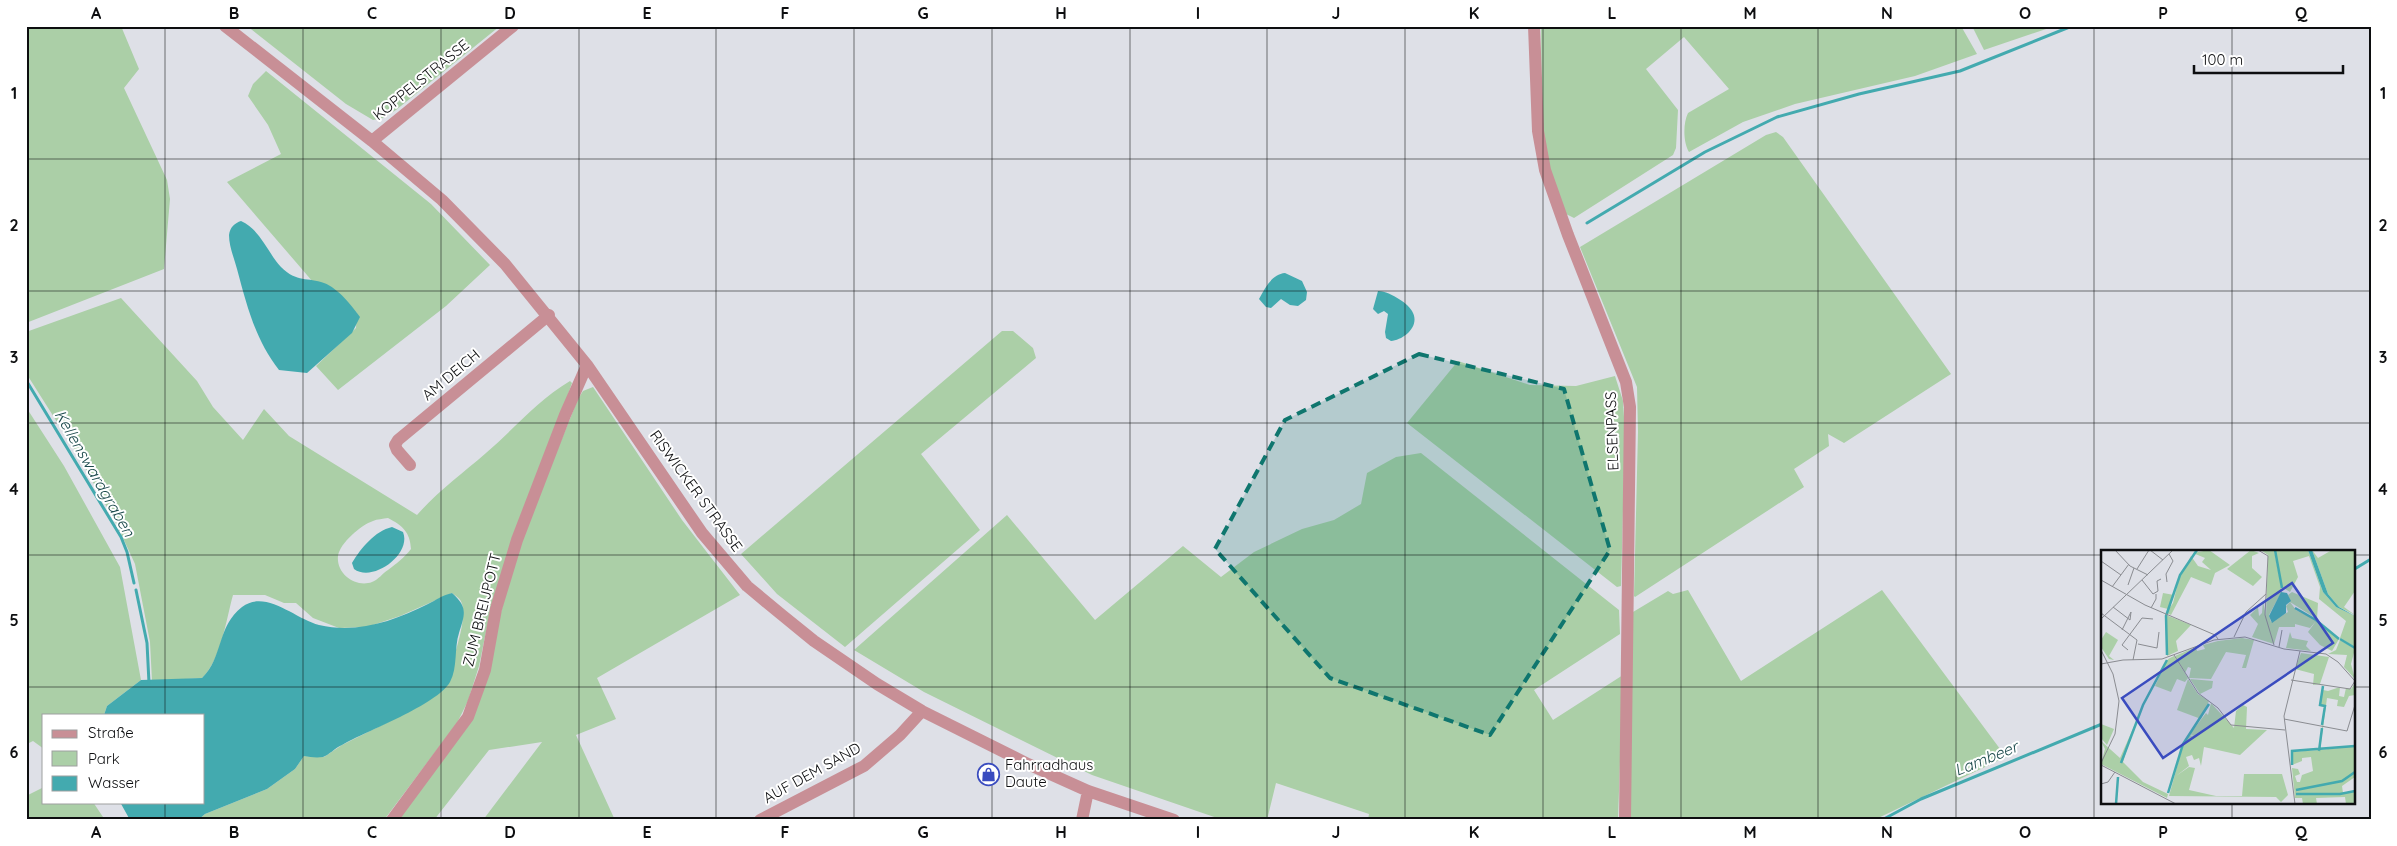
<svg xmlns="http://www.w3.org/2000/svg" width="2397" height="846" font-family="Quicksand,sans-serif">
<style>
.green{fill:#abcfa7;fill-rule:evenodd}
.water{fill:#43aaaf}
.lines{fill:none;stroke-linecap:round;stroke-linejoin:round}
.stream{stroke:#43aaaf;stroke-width:3}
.minor{stroke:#c88f96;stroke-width:12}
.marked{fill:#0f766e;fill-opacity:0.2;stroke:#0f766e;stroke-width:4;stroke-dasharray:10 6;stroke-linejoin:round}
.grid{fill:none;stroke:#0d0e10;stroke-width:1;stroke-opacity:0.55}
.labels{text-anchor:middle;stroke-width:4;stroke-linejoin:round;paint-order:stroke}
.street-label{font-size:15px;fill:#0d0e10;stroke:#fff}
.poi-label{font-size:15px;fill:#0d0e10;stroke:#fff;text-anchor:start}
.water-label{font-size:16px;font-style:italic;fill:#1d4b4d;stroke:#fff}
.inset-river{fill:none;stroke:#43aaaf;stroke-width:2.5}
.inset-road{fill:none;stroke:#8a8c91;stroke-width:1}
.view{fill:#3a4cbf;fill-opacity:0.15;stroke:#3a4cbf;stroke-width:2.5}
.inset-edge{fill:none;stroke:#0d0e10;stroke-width:2.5}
.neatline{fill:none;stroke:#0d0e10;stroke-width:2}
.grid-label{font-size:16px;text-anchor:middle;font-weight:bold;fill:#0d0e10}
</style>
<rect width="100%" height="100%" fill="#dee0e7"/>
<!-- green -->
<path class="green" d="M26,26h95l18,43 -15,19 43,92 3,19 -6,70 -138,54z
M247,26h253l-104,84 -13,8 -10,2 -27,-16z
M1541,26h420l16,28 -62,22 -120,28 -52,18 -54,30c-6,-10 -6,-29 -1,-39l41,-24 -45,-52 -38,32 32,41 -2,38 -3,7 -99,63 -8,-4 -15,-39 -9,-44z
M1972,26h83l-71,24z
M266,71l165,133 59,61 -44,41 -108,84 -22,-24 40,-38 1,-15c-16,-11 -20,-31 -44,-31l-86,-100 54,-28 -13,-29 -20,-29 5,-12z
M1776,132l7,5 168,237 -107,69 -16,-9 1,12 -35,23 10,18 -169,110 -1,-1 4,-164 -1,-45 -57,-140 186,-112z
M121,298l76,83 16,26 30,33 21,-31 25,27 128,79c21,-24 45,-41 69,-62 28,-24 52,-53 84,-72l2,2 -85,244 -8,39 -11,35 -11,22 -73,97h-186l7,-6 62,-25 28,-20 9,-13 20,1 18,-12 62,-31 38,-23c7,-19 26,-69 20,-87 -1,-5 -6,-8 -10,-11l-52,23 -33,11 -28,1 -26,-10 -17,-15h-12l-19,-8h-32c-7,25 -12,65 -31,83l-50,3 -2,-39 -15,-78 -18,-39 -41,-73 -50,-79v-41zM388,518c15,8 22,14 23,31 -7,9 -14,14 -23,21 -5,3 -10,10 -16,12 -16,6 -36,-8 -34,-26 2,-13 23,-31 35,-35 4,-2 10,-2 15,-3z
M1002,331h11l20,17 3,10 -115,96 59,76 -135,117 -68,-53 -36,-40z
M1458,361l72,24 46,1 39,-10 8,25 2,32 -4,153 -4,1 -210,-164z
M593,387l89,133 58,75 -143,83 19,41 -40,16 38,83 -131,2 59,-78 -53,8 -55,70h-38l56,-74 44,-115 23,-87 59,-145 5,-8z
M26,407l38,59 56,101 21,113 -34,26 -3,9h-60v34l-11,-8 -4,2 -3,-2z
M1421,453l198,157 1,24 -86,56 19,30 70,-45 -5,145h-250l1,-6 -93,-31 -9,37h-44l-131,-45 -168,-83 -70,-42 153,-135 88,105 88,-74 38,31 33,-25 48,-23 32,-9 27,-16 6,-31 29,-16z
M1688,590l53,91 141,-91 124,167 -132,63h-246l5,-208 35,-21 5,3z
M44,787v15h49l12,18h-79v-24z"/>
<!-- water -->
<path class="water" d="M241,221c20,9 26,31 40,46 16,16 27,10 43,16 14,5 28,23 36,34l-8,16 -45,40 -28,-3c-24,-31 -32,-64 -42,-101 -3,-11 -8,-23 -8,-34 1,-8 6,-12 12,-14z
M1285,273l17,8 5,11 -1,8 -8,6 -8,-1 -9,-6 -10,9 -5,-1 -7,-8c6,-11 13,-25 26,-26z
M1378,291c10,0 29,11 34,20 9,15 -8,29 -21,30l-5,-3 -1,-6 3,-18 -4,-3 -6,3 -5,-5z
M392,527l11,5c9,22 -30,51 -49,37l-2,-6c9,-15 23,-32 40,-36z
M452,593c16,14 13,21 7,40 -5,15 -1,34 -9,49 -13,23 -84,49 -108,63 -7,3 -13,10 -19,12 -7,1 -13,0 -19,-1l-9,13 -28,20 -62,25 -7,6h-68l-10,-18h84v-87h-100l3,-9 34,-26 61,-2c21,-20 15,-52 40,-71 24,-18 53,12 77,18 38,9 75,-4 109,-21 8,-4 15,-9 24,-11z"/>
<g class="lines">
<!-- stream -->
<path class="stream" d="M1587,223l118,-71 72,-35 82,-23 101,-23 112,-45
M26,380l95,157 6,15 7,31
M2353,570l18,-11
M136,590l11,53 2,40
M1882,820l39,-21 181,-75"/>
<!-- minor -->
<path class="minor" d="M225,26l147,115 70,59 63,64 82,101 115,168 45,53 35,29 32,26 63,43 45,27 106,53 60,27 86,29
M1534,26l4,105 7,39 23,65 58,147 4,25 -5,413
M372,141l141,-115
M410,465l-13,-15 -2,-5 3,-5 151,-125
M392,820l76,-103 17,-47 11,-61 21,-69 48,-125 22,-50
M760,820l104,-54 36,-31 22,-24
M1082,820l6,-29"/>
</g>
<!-- marked area -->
<path class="marked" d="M1419,354l145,35 46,161 -120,185 -160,-57 -115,-129 70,-129z"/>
<!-- grid -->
<path class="grid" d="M165,26v689M303,26v794M441,26v794M579,26v794M716,26v794M854,26v794M992,26v794M1130,26v794M1267,26v794M1405,26v794M1543,26v794M1681,26v794M1818,26v794M1956,26v794M2094,26v794M2232,26v525M26,159h2345M26,291h2345M26,423h2345M26,555h2076M2353,555h18M26,687h2076M2353,687h18M165,802v18M2232,802v18"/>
<!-- icons -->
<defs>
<symbol id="shop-ring" viewBox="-11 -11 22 22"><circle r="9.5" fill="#fff" stroke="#3a4cbf" stroke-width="1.5"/><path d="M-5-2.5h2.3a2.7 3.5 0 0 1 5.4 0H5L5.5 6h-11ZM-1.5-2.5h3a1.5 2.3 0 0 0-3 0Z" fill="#3a4cbf"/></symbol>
</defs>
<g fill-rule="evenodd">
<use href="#shop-ring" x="976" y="762" width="25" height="25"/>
</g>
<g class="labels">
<!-- street labels -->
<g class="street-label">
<text transform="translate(421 80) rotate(-39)" y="5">KOPPELSTRASSE</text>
<text transform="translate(451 375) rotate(-40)" y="5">AM DEICH</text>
<text transform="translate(1612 431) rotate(-92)" y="5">ELSENPASS</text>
<text transform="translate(696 491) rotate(54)" y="5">RISWICKER STRASSE</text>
<text transform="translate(482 610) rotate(-76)" y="5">ZUM BREIJPOTT</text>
<text transform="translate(812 773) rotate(-29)" y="5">AUF DEM SAND</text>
</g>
<!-- poi labels -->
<g class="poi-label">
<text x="1005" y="770">Fahrradhaus<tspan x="1005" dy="17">Daute</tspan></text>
</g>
<!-- water labels -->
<g class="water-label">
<text transform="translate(95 473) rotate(60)" y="6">Kellenswardgraben</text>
<text transform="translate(1986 758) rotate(-22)" y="6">Lambeer</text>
</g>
</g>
<!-- overview -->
<g transform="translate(2101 550)">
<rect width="254" height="254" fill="#dee0e7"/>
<path d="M108,0l21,15 -15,8 -4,12 -20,-8 -20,38 -4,-2 1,-4 -8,-2 3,-14 11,2 -5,14 4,-6 6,-24 12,-23 7,10 13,4 -9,-8 3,-4 -12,-5zM150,0l8,3 -7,3v12l10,9 -9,9 -26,-17zM173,0l8,41 -13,24 2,7 17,-10 -2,-6 4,-4 6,8 20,10 23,19 -7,12 -12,-6 -12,-13 8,-11 -6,7 -15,-4v3h-16l-5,17 -22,-7 6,-13 -8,-9 8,-8 1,9 3,-3 1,-12 3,15 2,-61 -6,-4zM174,0h33l15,42 13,15 19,9v31l-15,-9 6,-17 -27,-22 1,-12 -11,-31 -16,5 5,16 -8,15 -8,-5zM211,0l6,8 14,-8h23v41l-11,16 11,8 -16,-8 -11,-13zM191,42l26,11 -1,16 -27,-17 -2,-7zM65,65l25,10 -15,16 2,10 -11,5zM5,82l12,8 -9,16 5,4 -5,-1 -8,-12v-7zM189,82l2,6 16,3 -2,5 5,5 -25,-3zM141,88l12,2 -8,28h-4l4,-13 -20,-3 -15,27 -22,-1 2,-10 -3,-1 -3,6 -10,-17 21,-9 1,4 8,-2 -2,-4 15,-4zM239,90l15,9 -4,15 4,15 -11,-12 3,-12 -19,-1 8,-4zM200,103l28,4 -9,27 -7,1 1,-11 -19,-5zM73,106l14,22 -3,4 -8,-3 -6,13 -16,-6 13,-27zM87,129l10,15 11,7 -8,18 -24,-9zM89,129l23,2 -1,7 -12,6zM254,133v12l-6,1 -5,11 -7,-1 1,-6 -11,-2 -7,52 35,-4v31l-13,9 1,7 12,-3v14h-9l-1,-7 -29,1 1,6h-14l-1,-6h-7l-3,-30 6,1 2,5 -5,2 2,6h3l2,-7 11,-4 -2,-14 -9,1v3l-10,4 -1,-13 28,-2 6,-43 -5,-1 3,-21v5l5,1 12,-4 -1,9 5,1 2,-9 5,1zM110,153l23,25 2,-17 7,-6 4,2 -1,22 21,1 -27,25 -36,-8 -3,19 -2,-8 -5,2 -2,-5 -6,2 3,9 -13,10 13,-9 6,1 -6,22 27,6h26l2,-22h38l6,21 -7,7 -5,-5 -107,-1 15,-54 6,-7 5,2 -5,-3 16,-21 2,2zM0,174l13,5 -7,16 -6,-7zM34,174l-12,38 20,20 25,12 -1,4 -66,-34 4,-15 -4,-8 19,17z" fill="#abcfa7"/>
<path d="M207,0h4l16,44 11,13 16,9 -19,-9 -13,-15zM180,42l6,1 4,8 -5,4v8l-14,10 -3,-7z" fill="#43aaaf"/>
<path class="inset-river" d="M174,0l7,38M194,58l21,12 23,19M239,89l15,9M66,105l-1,-39 14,-41 17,-25M221,175l3,-19 -5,-1 3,-19M218,201l3,-23M20,213l22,-58 24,-45M191,215v-14l63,-5M195,240l46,-9 13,-9M67,243l15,-49 26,-40M195,244h44l15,-3M15,254l2,-27"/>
<path class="inset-road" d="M14,0l15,16 18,9M49,0l13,10M157,0l10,6 -3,59 9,30M0,11l20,14M36,19l12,-19M0,30l44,25 70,30 3,4M41,30l11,14 5,-3 -1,-10 4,-2M66,32l-1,-8 7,-13 -4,-7M27,35l6,-17M11,37l17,-23M12,57l17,13 1,-8M50,58l5,-9v-5M0,63l36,27 -4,20M0,69l72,-69M21,80l9,-18M133,87l12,-25 20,-18M37,94l19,4 2,-16M178,97l3,-17M0,100l12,24 6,27 -4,33 -14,29M27,100l-6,-5 20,-27 11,1M73,105l24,38 20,15 13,17 54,5M0,114l22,-4 39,-1 52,-19 31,-3 39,12 42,5 12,8 17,19M190,130l59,9 5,-8M183,169l63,12 8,-26M0,215l75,39M0,234l7,-2 7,-10M194,254l-11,-88 16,-65"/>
<path class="view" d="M191,33l41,60 -170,115 -41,-60z"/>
<rect width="254" height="254" class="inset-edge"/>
</g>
<!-- border -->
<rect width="2397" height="846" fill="none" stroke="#ffffff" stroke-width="55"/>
<!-- legend -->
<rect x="42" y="714" width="162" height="90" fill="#ffffff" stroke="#9e9f9f"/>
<rect x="52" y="730" width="25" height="8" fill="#c88f96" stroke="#9e9f9f"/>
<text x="88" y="738" font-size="15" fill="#0d0e10">Straße</text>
<rect x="52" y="751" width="25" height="15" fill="#abcfa7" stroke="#9e9f9f"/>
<text x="88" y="764" font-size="15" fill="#0d0e10">Park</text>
<rect x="52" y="776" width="25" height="15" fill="#43aaaf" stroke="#9e9f9f"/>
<text x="88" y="788" font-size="15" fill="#0d0e10">Wasser</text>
<!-- scale -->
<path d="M2194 65v8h149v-8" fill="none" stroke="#0d0e10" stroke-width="2.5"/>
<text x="2202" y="65" font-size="15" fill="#0d0e10" stroke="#ffffff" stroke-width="4" paint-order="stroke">100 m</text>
<rect x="28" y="28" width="2342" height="790" class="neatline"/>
<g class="grid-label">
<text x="96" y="19">A</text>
<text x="234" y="19">B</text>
<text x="372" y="19">C</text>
<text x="510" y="19">D</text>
<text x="647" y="19">E</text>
<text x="785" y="19">F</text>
<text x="923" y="19">G</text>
<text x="1061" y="19">H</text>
<text x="1198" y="19">I</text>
<text x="1336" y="19">J</text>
<text x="1474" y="19">K</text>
<text x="1612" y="19">L</text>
<text x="1750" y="19">M</text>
<text x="1887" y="19">N</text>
<text x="2025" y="19">O</text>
<text x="2163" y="19">P</text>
<text x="2301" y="19">Q</text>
<text x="14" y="99">1</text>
<text x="2383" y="99">1</text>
<text x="14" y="231">2</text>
<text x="2383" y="231">2</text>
<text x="14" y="363">3</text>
<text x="2383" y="363">3</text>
<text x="14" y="495">4</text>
<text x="2383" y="495">4</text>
<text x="14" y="626">5</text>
<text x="2383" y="626">5</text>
<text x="14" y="758">6</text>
<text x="2383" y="758">6</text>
<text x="96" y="838">A</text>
<text x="234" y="838">B</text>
<text x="372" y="838">C</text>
<text x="510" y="838">D</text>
<text x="647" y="838">E</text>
<text x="785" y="838">F</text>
<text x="923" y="838">G</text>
<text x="1061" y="838">H</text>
<text x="1198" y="838">I</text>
<text x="1336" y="838">J</text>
<text x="1474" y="838">K</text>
<text x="1612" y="838">L</text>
<text x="1750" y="838">M</text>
<text x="1887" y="838">N</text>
<text x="2025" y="838">O</text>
<text x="2163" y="838">P</text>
<text x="2301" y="838">Q</text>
</g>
</svg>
